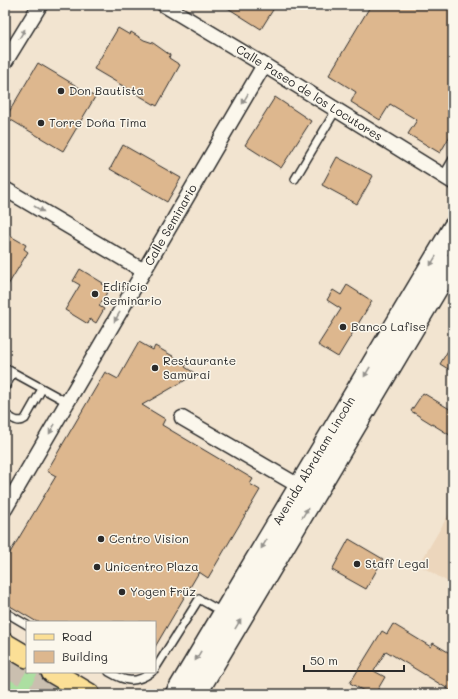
<svg xmlns="http://www.w3.org/2000/svg" width="458" height="699" font-family="Mali,sans-serif">
<style>
.built{fill:#ecd6bc}
.green{fill:#acdfa1;stroke:#6c8566}
.building{fill:#ddb78e;stroke:#2b2b2b}
.lines{fill:none;stroke-linecap:round;stroke-linejoin:round}
.motorway-tunnel{stroke:#cabfaf;stroke-width:22;stroke-dasharray:22 11;stroke-linecap:butt}
.service-casing{stroke:#2b2b2b;stroke-width:10}
.minor-casing{stroke:#2b2b2b;stroke-width:17}
.secondary-casing{stroke:#2b2b2b;stroke-width:22}
.primary-casing{stroke:#2b2b2b;stroke-width:24}
.service{stroke:#fbf7ec;stroke-width:7}
.minor{stroke:#fbf7ec;stroke-width:14}
.secondary{stroke:#fbf7ec;stroke-width:19}
.primary{stroke:#fbdf96;stroke-width:21}
.oneway{fill:#93918c}
.poi-dot{fill:#2b2b2b;stroke:#fbf7ec;stroke-width:1.5}
.labels{text-anchor:middle;stroke-width:3;stroke-linejoin:round;paint-order:stroke}
.poi-label{font-size:12px;fill:#2b2b2b;stroke:#fbf7ec;text-anchor:start}
.street-label{font-size:12px;fill:#2b2b2b;stroke:#fbf7ec}
</style>
<rect width="100%" height="100%" fill="#f2e4d0"/>
<filter id="ink" filterUnits="userSpaceOnUse"><feTurbulence type="fractalNoise" baseFrequency=".025" numOctaves="2"/><feDisplacementMap in="SourceGraphic" scale="8" xChannelSelector="R" yChannelSelector="G"/><feConvolveMatrix kernelMatrix="1 2 1 2 8 2 1 2 1" color-interpolation-filters="sRGB"/></filter>
<g filter="url(#ink)">
<!-- built -->
<path class="built" d="M453,507v78l-34,-20z"/>
<!-- green -->
<path class="green" d="M5,651l22,13v8h14l37,22h-69l-4,-2z"/>
<!-- building -->
<path class="building" d="M223,5h53l-15,24z
M371,5h82v126l-13,22 -32,-19 9,-14 -27,-16 -10,16 -29,-18 5,-10 -27,-17z
M118,28l12,7 1,-3 13,8 9,3 17,12 -1,3 11,7 -23,41 -63,-37z
M38,63l57,34 -32,54 -57,-34z
M275,97l36,24 -30,47 -36,-23z
M123,145l58,33 -14,24 -57,-33z
M337,157l36,19 -16,28 -35,-19z
M5,233l21,12 -2,4 4,3 -23,38z
M80,269l23,14 -1,1 7,5 -10,17 5,3 -8,14 -6,-4 -2,5 -23,-14 15,-25 -7,-4z
M347,285l25,16 -34,56 -20,-12 23,-36 -14,-9 6,-10 8,5z
M139,342l14,8 2,-4 32,18 -2,3 11,7 -54,31 23,14 -3,6 91,54 -3,5 10,6 -52,88 -9,-6 -44,75v-25h-118l-32,-19v-42l51,-85 -9,-5 58,-99 13,7z
M453,342v30l-13,-8z
M423,393l30,18v26l-42,-26z
M349,539l34,20 -17,30 -34,-19z
M393,624l38,23 2,-4 20,12v37l-67,-41 -12,20 11,6 -10,17h-6l-19,-11 32,-52 5,3z"/>
<g class="lines">
<!-- motorway-tunnel -->
<path class="motorway-tunnel" d="M5,664l51,30"/>
<defs>
<path id="service" d="M443,176l10,-17
M295,179l41,-69
M5,368l62,34
M5,387l8,-14
M5,414c7,4 13,10 20,5l17,-30
M5,612l22,13
M155,669l44,-70 23,13
M109,672c17,10 26,12 43,0"/>
<path id="minor" d="M164,5l100,60 189,117
M5,62l35,-57
M5,189l139,82
M182,418l117,68
M5,509l259,-444"/>
<path id="secondary" d="M175,694l278,-467
M197,694l256,-431"/>
<path id="primary" d="M5,644l22,13
M52,672l37,22"/>
</defs>
<!-- service casing -->
<use href="#service" class="service-casing"/>
<!-- minor casing -->
<use href="#minor" class="minor-casing"/>
<!-- secondary casing -->
<use href="#secondary" class="secondary-casing"/>
<!-- primary casing -->
<use href="#primary" class="primary-casing"/>
<!-- service -->
<use href="#service" class="service"/>
<!-- minor -->
<use href="#minor" class="minor"/>
<!-- secondary -->
<use href="#secondary" class="secondary"/>
<!-- primary -->
<use href="#primary" class="primary"/>
</g>
<!-- one-way arrows -->
<defs><path id="oneway-solid" d="M-6-.8H1V-3.2L6.5 0L1 3.2V.8H-6Z"/></defs>
<g class="oneway">
<use href="#oneway-solid" transform="translate(22 34) rotate(-59)"/>
<use href="#oneway-solid" transform="translate(245 99) rotate(120)"/>
<use href="#oneway-solid" transform="translate(39 209) rotate(30)"/>
<use href="#oneway-solid" transform="translate(433 261) rotate(121)"/>
<use href="#oneway-solid" transform="translate(117 317) rotate(120)"/>
<use href="#oneway-solid" transform="translate(367 372) rotate(121)"/>
<use href="#oneway-solid" transform="translate(52 429) rotate(120)"/>
<use href="#oneway-solid" transform="translate(305 513) rotate(-59)"/>
<use href="#oneway-solid" transform="translate(264 544) rotate(121)"/>
<use href="#oneway-solid" transform="translate(238 624) rotate(-59)"/>
<use href="#oneway-solid" transform="translate(198 656) rotate(121)"/>
</g>
</g>
<!-- markers -->
<g class="poi-dot">
<circle cx="61" cy="91" r="4"/>
<circle cx="41" cy="123" r="4"/>
<circle cx="95" cy="294" r="4"/>
<circle cx="343" cy="327" r="4"/>
<circle cx="155" cy="368" r="4"/>
<circle cx="101" cy="539" r="4"/>
<circle cx="357" cy="564" r="4"/>
<circle cx="97" cy="567" r="4"/>
<circle cx="122" cy="592" r="4"/>
</g>
<g class="labels">
<!-- poi labels -->
<g class="poi-label">
<text x="69" y="95">Don Bautista</text>
<text x="49" y="127">Torre Doña Tima</text>
<text x="103" y="291">Edificio<tspan x="103" dy="14">Seminario</tspan></text>
<text x="351" y="331">Banco Lafise</text>
<text x="163" y="365">Restaurante<tspan x="163" dy="14">Samurai</tspan></text>
<text x="109" y="543">Centro Vision</text>
<text x="365" y="568">Staff Legal</text>
<text x="105" y="571">Unicentro Plaza</text>
<text x="130" y="596">Yogen Früz</text>
</g>
<!-- street labels -->
<g class="street-label">
<text transform="translate(309 93) rotate(32)" y="4">Calle Paseo de los Locutores</text>
<text transform="translate(171 225) rotate(-60)" y="4">Calle Seminario</text>
<text transform="translate(314 461) rotate(-59)" y="4">Avenida Abraham Lincoln</text>
</g>
</g>
<!-- margin -->
<rect width="458" height="699" fill="none" stroke="#fbf7ec" stroke-width="20"/>
<rect x="10" y="10" width="438" height="679" fill="none" stroke="#2b2b2b" stroke-width="1.5" filter="url(#ink)"/>
<!-- legend -->
<rect x="26" y="621" width="130" height="52" fill="#fbf7ec" stroke="#a8a59f"/>
<rect x="34" y="634" width="20" height="6" fill="#fbdf96" stroke="#a8a59f"/>
<text x="62" y="641" font-size="12" fill="#2b2b2b">Road</text>
<rect x="34" y="651" width="20" height="12" fill="#ddb78e" stroke="#a8a59f"/>
<text x="62" y="661" font-size="12" fill="#2b2b2b">Building</text>
<!-- scale -->
<path d="M304 665v6h100v-6" fill="none" stroke="#2b2b2b" stroke-width="2"/>
<text x="310" y="665" font-size="12" fill="#2b2b2b" stroke="#fbf7ec" stroke-width="3" paint-order="stroke">50 m</text>
</svg>
